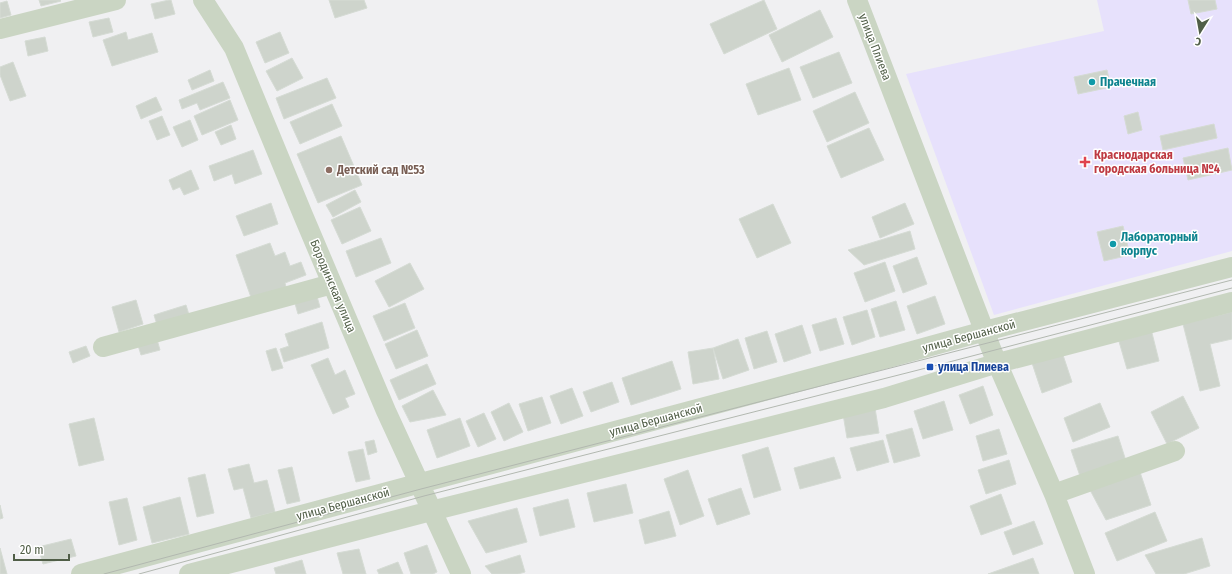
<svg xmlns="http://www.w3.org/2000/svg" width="1232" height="574" font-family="'Fira Sans Condensed',sans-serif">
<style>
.medical{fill:#e7e1fc}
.building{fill:#ced4cc;stroke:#d5dbd4}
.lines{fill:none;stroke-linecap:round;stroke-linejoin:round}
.minor{stroke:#cad5c3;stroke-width:20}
.tram{stroke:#b2b8b0;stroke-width:1}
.culture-dot{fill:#0f9aa8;stroke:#fff;stroke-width:1.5}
.health-dot{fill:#e0444e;stroke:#fff;stroke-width:1.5}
.education-dot{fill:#8d6e63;stroke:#fff;stroke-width:1.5}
.transit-dot{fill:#1a4fb4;stroke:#fff;stroke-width:1.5}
.labels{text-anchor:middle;stroke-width:3;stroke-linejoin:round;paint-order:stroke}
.street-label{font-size:12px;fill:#505e47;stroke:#fff}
.culture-label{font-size:12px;font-weight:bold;fill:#0d838f;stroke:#fff;text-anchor:start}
.health-label{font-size:12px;font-weight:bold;fill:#be3a42;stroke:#fff;text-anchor:start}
.education-label{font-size:12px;font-weight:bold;fill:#785e54;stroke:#fff;text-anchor:start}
.transit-label{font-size:12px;font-weight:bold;fill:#164399;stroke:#fff;text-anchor:start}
</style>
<rect width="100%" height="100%" fill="#f0f0f2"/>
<!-- medical -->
<path class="medical" d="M1097,0h135v251l-238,64 -88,-241 198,-43z"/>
<!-- building -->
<path class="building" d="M39,0h21l1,1 -20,5z
M169,0h2l4,14 -20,5 -4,-15z
M329,0h35l3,8 -32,10z
M764,0l13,29 -53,25 -14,-30z
M1188,0h27l2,9 -26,5z
M7,1l4,14 -11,3v-15z
M820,10l13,27 -51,25 -13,-27z
M109,18l4,14 -20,5 -4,-15z
M126,32l2,8 24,-7 6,19 -46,14 -9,-26z
M280,32l9,21 -24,10 -9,-21z
M45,37l3,14 -20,5 -3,-15z
M839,52l13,31 -39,15 -13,-31z
M292,58l11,20 -26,13 -11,-20z
M13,62l13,34 -16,5 -10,-26v-8z
M789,68l12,32 -43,15 -12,-31z
M210,70l4,11 -22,9 -4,-10z
M1107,70l4,17 -33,7 -4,-17z
M327,78l9,20 -52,21 -8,-21z
M223,82l7,16 -30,12 -3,-7 -15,6 -3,-9z
M855,92l14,31 -42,19 -14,-31z
M156,97l6,13 -21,9 -5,-13z
M230,100l8,20 -36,15 -8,-19z
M332,104l10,22 -42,18 -10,-22z
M1138,112l4,18 -14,4 -4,-18z
M162,116l8,19 -13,5 -8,-19z
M190,120l8,20 -16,7 -9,-20z
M1214,124l3,14 -54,12 -3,-14z
M231,125l5,14 -15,6 -6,-13z
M869,128l15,32 -43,18 -14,-32z
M341,136l21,49 -44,18 -21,-49z
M1228,148l4,22 -44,10 -5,-22z
M253,150l9,24 -27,10 -3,-10 -18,7 -5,-15z
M191,170l8,19 -15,6 -4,-8 -7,3 -4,-10z
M355,190l6,12 -28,15 -7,-12z
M271,203l7,21 -34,12 -8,-20z
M905,203l9,21 -34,14 -8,-21z
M773,204l18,39 -34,15 -18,-39z
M360,207l11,24 -29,13 -11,-24z
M1123,226l7,29 -26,6 -7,-29z
M910,231l5,18 -51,16 -16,-15z
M381,238l10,25 -35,14 -10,-26z
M270,243l5,13 10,-4 5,14 11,-4 5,13 -21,8 2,8 -34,12 -17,-48z
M917,257l10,27 -24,9 -10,-27z
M885,262l10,29 -30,11 -11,-29z
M410,263l14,26 -35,18 -14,-26z
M316,293l4,14 -22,7 -4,-14z
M935,296l10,28 -28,10 -10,-28z
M136,300l7,24 -24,8 -7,-25z
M896,301l9,29 -25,7 -9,-28z
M405,303l10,25 -31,13 -11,-25z
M186,305l4,13 -32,10 -4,-13z
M867,310l8,27 -23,8 -9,-28z
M1232,312v27l-22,5 10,42 -20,5 -17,-67z
M836,318l8,26 -24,7 -8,-26z
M322,322l7,26 -45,14 -4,-13 9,-3 -4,-12z
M802,325l9,28 -27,9 -9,-28z
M1151,329l8,32 -32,8 -9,-31z
M417,330l11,26 -32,13 -11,-25z
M767,331l10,31 -23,7 -9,-31z
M156,336l4,14 -19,5 -4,-13z
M738,339l11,31 -26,9 -10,-31z
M86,346l4,10 -17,7 -4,-11z
M276,348l7,20 -11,3 -6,-20z
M713,348l6,31 -26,5 -5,-32z
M1062,352l10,30 -30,11 -10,-30z
M328,358l7,17 10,-5 10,24 -10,4 4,9 -16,7 -22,-49z
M672,361l9,28 -50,16 -9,-27z
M427,364l9,20 -37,16 -9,-20z
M612,382l7,20 -28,10 -8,-20z
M983,386l10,29 -23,9 -11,-29z
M572,388l11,28 -22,8 -11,-28z
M433,390l13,25 -36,7 -8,-16z
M1183,396l16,32 -32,16 -16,-32z
M542,397l9,26 -23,8 -9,-27z
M944,401l9,29 -30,9 -9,-28z
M509,403l14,29 -19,9 -13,-29z
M1100,403l10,24 -37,15 -9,-24z
M875,408l4,25 -32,5 -4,-24z
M484,413l12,26 -18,8 -12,-26z
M94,418l10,42 -25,6 -10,-42z
M460,418l10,28 -33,12 -10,-28z
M912,428l8,28 -26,7 -8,-28z
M999,429l8,25 -24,7 -7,-25z
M1118,436l8,25 -46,15 -9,-26z
M374,440l3,12 -9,3 -3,-13z
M883,440l6,22 -32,9 -7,-23z
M768,447l13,43 -27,8 -12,-43z
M363,449l7,30 -14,3 -8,-30z
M834,457l7,21 -41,11 -6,-21z
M1009,460l7,24 -30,10 -8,-24z
M249,464l5,19 13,-3 8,32 -24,6 -8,-30 -9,2 -6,-21z
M292,467l8,34 -13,3 -9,-34z
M688,470l16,46 -24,9 -16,-46z
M1140,472l11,33 -45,15 -16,-30z
M205,474l9,39 -17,4 -9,-39z
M626,484l7,29 -39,9 -7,-29z
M741,488l9,26 -33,11 -9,-26z
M1001,494l11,30 -31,11 -11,-29z
M180,497l9,37 -37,9 -9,-36z
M127,498l10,42 -18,5 -10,-43z
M568,499l7,28 -35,9 -7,-28z
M0,505l3,13 -3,1z
M517,508l10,34 -41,11 -18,-32z
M669,511l7,25 -31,8 -6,-24z
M1155,512l12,29 -50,20 -12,-28z
M1034,521l9,23 -30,11 -9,-23z
M1202,538l8,28 -26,8h-28l-11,-19z
M71,539l5,17 -33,8 -5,-17z
M427,545l10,27 -4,2h-22l-7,-21z
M0,548l7,26h-7z
M359,549l7,25h-23l-6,-21z
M520,555l5,17 -7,2h-26l-7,-8z
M1033,558l6,16h-51z
M302,560l4,14h-30l-2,-6z
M398,562l5,12h-24l-2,-4z"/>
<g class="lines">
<!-- minor -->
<path class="minor" d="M203,0l31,48 69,167 83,196 75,163
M857,0l135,351 62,143 31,80
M0,29l116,-29
M103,347l229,-63
M1054,494l121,-43
M81,574l799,-214 105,-29 247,-64
M189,574l242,-63 453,-113 114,-35 234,-61"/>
<!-- tram -->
<path class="tram" d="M104,574l317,-85 811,-209
M139,574l285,-78 506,-129 302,-79"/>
</g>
<!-- markers -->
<g class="culture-dot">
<circle cx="1092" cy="82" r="4"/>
<circle cx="1113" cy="244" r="4"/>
</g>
<path class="health-dot" d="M1083 156h4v4h4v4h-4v4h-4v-4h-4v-4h4z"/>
<circle class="education-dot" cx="329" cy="170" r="4"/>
<rect class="transit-dot" x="926" y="363" width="8" height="8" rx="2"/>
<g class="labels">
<!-- street labels -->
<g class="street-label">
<text transform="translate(875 47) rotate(69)" y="4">улица Плиева</text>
<text transform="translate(333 286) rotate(67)" y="4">Бородинская улица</text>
<text transform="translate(969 336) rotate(-15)" y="4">улица Бершанской</text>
<text transform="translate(656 420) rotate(-15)" y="4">улица Бершанской</text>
<text transform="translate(343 504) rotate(-15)" y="4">улица Бершанской</text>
</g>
<!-- culture labels -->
<g class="culture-label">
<text x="1100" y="86">Прачечная</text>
<text x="1121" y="241">Лабораторный<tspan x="1121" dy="14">корпус</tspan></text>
</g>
<!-- health labels -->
<g class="health-label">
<text x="1094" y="159">Краснодарская<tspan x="1094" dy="14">городская больница №4</tspan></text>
</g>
<!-- education labels -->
<g class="education-label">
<text x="337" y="174">Детский сад №53</text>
</g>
<!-- transit labels -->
<g class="transit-label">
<text x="938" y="371">улица Плиева</text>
</g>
</g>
<!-- north arrow -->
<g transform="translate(1200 32) rotate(191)" stroke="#ffffff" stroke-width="3" paint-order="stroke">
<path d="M0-3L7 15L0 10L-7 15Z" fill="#505e47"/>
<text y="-6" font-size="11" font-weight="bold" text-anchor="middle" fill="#505e47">С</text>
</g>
<!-- scale -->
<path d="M14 554v6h55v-6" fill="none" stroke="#505e47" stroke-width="2"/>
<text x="20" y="554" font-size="12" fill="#505e47" stroke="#ffffff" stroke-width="3" paint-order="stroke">20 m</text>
</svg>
